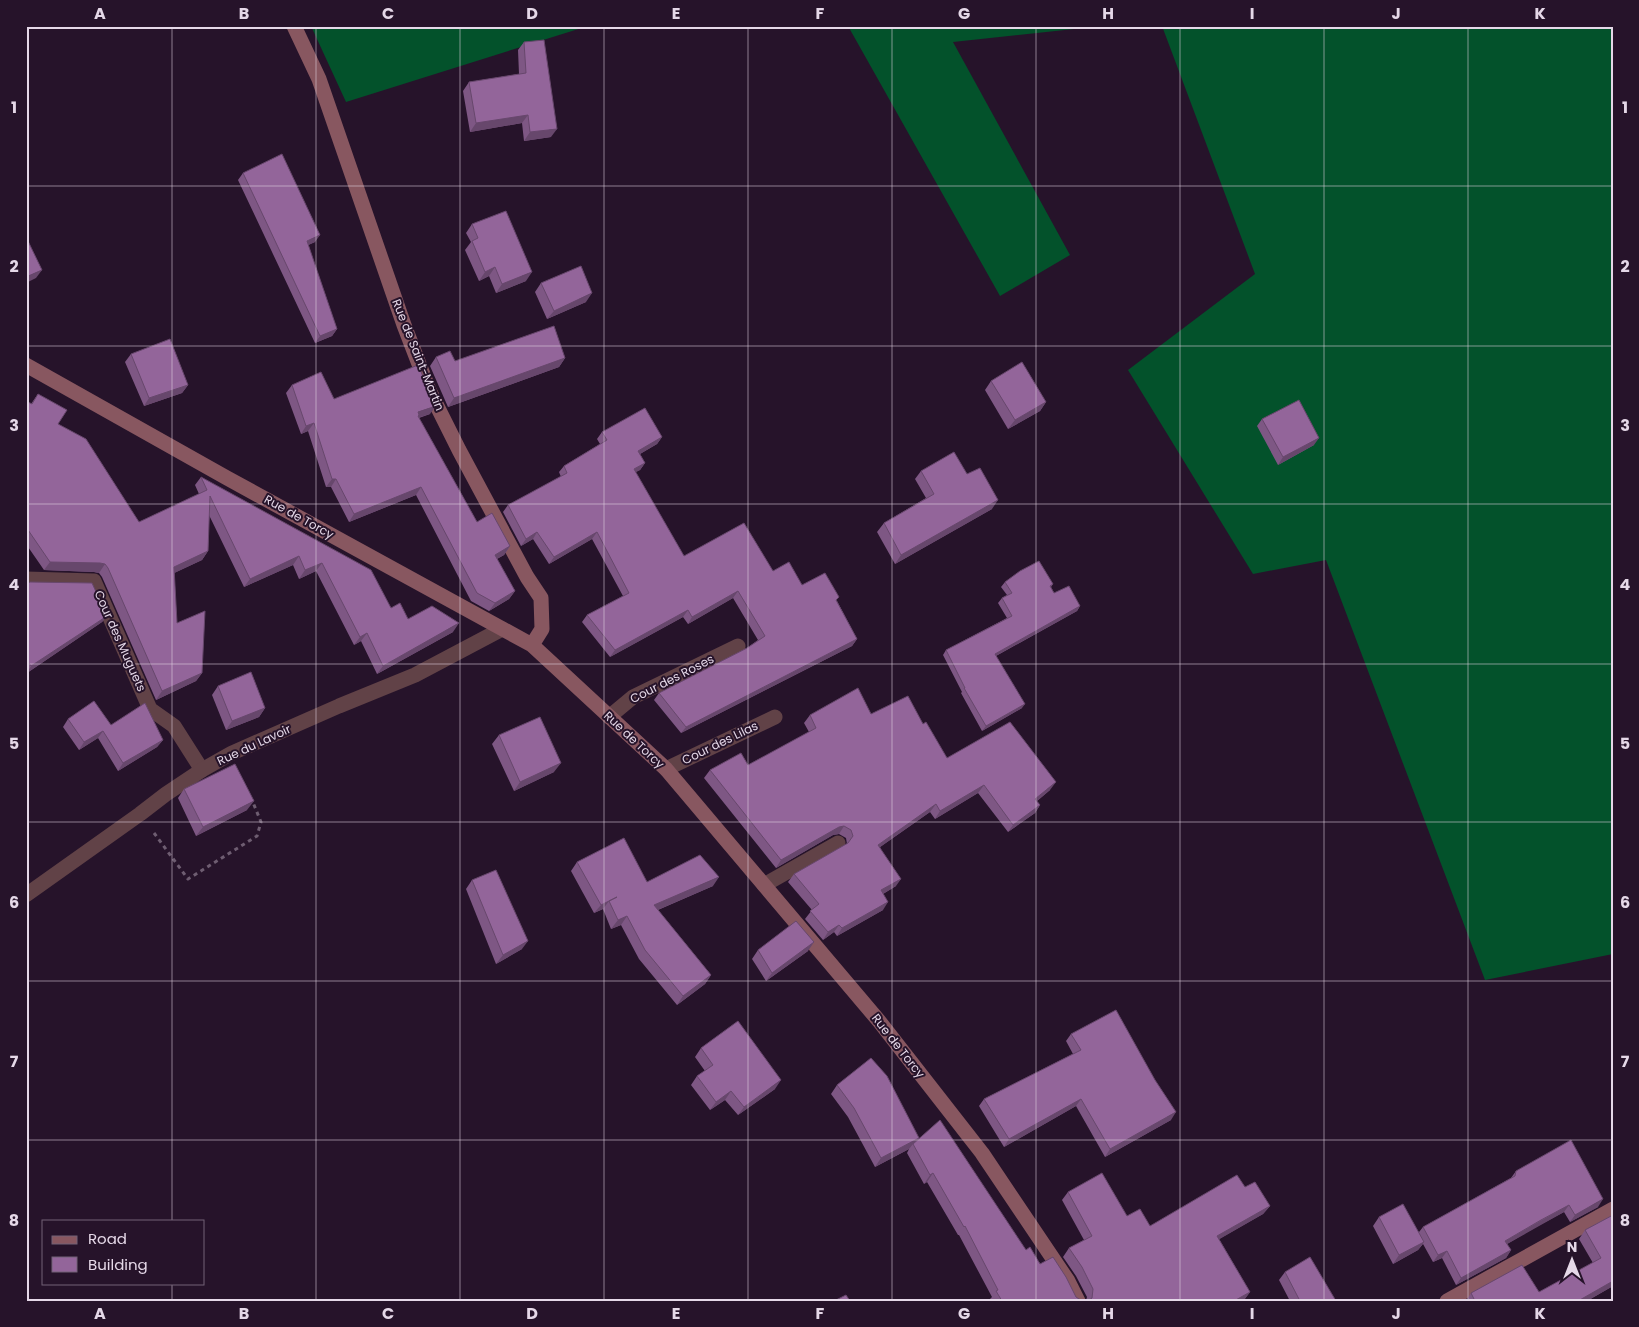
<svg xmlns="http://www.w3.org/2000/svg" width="1639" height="1327" font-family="Poppins,sans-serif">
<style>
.forest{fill:#03522b}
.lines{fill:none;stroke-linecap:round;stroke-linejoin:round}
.path{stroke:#6e5d71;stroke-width:3;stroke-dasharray:4 4;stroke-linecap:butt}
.lane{stroke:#614247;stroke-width:15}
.street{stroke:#614247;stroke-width:15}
.secondary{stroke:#885760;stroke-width:15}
.wall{fill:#7e5784}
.shaded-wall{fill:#67476c}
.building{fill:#93659a;stroke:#67476c}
.grid{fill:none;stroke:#e5d8e8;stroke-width:1;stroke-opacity:0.55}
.labels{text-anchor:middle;stroke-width:4;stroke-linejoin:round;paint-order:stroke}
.street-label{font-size:12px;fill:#e5d8e8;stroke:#26132a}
.neatline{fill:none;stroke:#e5d8e8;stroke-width:2}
.grid-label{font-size:16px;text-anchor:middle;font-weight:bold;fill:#e5d8e8}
</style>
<rect width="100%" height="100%" fill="#26132a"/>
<!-- forest -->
<path class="forest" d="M311,26h277l-242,76z
M848,26h254l-149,16 117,213 -70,41z
M1162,26h451v928l-128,26 -159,-420 -73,14 -125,-204 127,-96z"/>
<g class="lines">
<!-- path -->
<path class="path" d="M154,833l34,46 69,-43 4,-14 -9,-22"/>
<!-- lane -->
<path class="lane" d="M26,579l68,2 56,128 24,17 28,44
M609,717l24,-20 105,-51
M666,769l109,-52
M764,885l74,-42"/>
<!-- street -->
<path class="street" d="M26,895l114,-81 26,-20 36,-24 30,-17 107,-47 76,-31 87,-46"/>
<!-- secondary -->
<path class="secondary" d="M294,26l25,53 85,246 25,65 30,60 68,127 14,21 1,31 -10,16
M26,365l201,113 305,167 134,124 98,116 115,136 103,132 86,128 10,20
M1447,1301l166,-92"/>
</g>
<!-- wall -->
<path class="wall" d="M524,42l27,95 -27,4 -2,-18 -52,9 -7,-41 6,-9 50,-8 -1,-24z
M243,173l72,69 -7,3 29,84 -5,7 -17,7 -77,-163z
M472,224l54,57 -30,12 -7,-17 -10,5 -14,-31 6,-8 -5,-9z
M541,283l45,19 -39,17 -12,-27z
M131,354l57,31 -6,8 -38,13 -19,-44z
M436,357l19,4 110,-3 -6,9 -111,40 -18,-41z
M991,381l55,21 -6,9 -32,18 -23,-39z
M292,385l42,14 96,15 -11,4 58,104 33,24 -6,9 -7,4 18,32 -6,8 -20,12 -18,-10 -55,-106 -67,27 -18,-35h-5l-18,-56 -7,3 -15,-41z
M38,394l20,30 81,98 60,-28 -4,-9 6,-8 207,142 45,13 -76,42 -16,-33 -7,4 -38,-74 -17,8 -6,-14 -49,22 -35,-72 -1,36 -6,9 -28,13 3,50 25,50 -6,8 -40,19 -54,-123 -3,-4 -5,-1 -50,-2 -18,-26v-143l5,3z
M1262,419l52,26 -36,20 -21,-39z
M602,432l60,5 -5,7 -17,10 5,9 -5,7 -5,2 49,84 89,15 29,14 35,16 20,38 -5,7 -171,87 -27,-33 5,-7 88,-45 11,-8 -25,-42 -45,26 -5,-7 -73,40 -28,-35 5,-7 36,-19 -31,-57 -43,25 -16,-25 -12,7 -18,-34 5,-7 53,-28 -2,-5 5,-6 36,-22 -3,-5z
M921,471l46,3 25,35 -97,55 -18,-32 7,-9 42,-25 -11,-19z
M1005,582l48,2 -2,3 3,6 26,13 -3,5 -81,45 26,52 -40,23 -21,-38 1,-1 -19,-37 3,-5 61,-32 -9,-15 4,-5 5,-3 -6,-8z
M26,584l81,32 -5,6 -75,51z
M218,686l47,22 -6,9 -33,13 -14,-35z
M871,714l52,10 24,34 103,32 -13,11 3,4 -5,8 -27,19 -30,-39 -43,26 -5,-7 -50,35 16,39 -13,8v16l-46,26 -3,-4 -11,8 -18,-21 7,-9 -24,-28 6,-8 53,-30 -1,-6 -7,-4 -6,1 -57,33 -72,-90 6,-8 38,-5 61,-33 -5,-9 6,-8z
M68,719l43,6 52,15 -6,7 -39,24 -20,-33 -19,12 -16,-23z
M499,735l55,37 -40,19 -22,-47z
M184,789l63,21 -51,26 -18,-38z
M577,862l70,20 66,4 -55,24 53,65 -6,9 -28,21 -38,-46 -18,-34 -10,4 -8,-20 -9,4 -23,-42z
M472,880l50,69 -26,15 -30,-75z
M758,950l50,1 -42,30 -14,-22z
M1071,1034l100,86 -66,37 -29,-51 -72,41 -25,-41 5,-7 89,-45 -7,-13z
M701,1048l74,41 -37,26 -13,-15 -15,10 -19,-25 6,-9 8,-5 -10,-14z
M837,1085l82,53 107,112 50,47 6,4h-91l-1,-2 2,-2 -33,-62h-1l-31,-53 -3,2 -17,-31 2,-4 -34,18 -27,-50 -17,-23z
M1516,1171l82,36 -28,15 -6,-10 -28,15 -29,17 4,6 -5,8 -50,27 -14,-27 -9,4 -10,-18 -5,6 -25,14 -20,-38 6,-9 40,15 4,-5 88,-49z
M1245,1187l25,19 -7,8 -44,25 31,53 -6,8 -158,1 1,-4 -11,-21 -13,-19 6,-9 15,-8 -22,-40 6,-8 82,34z
M1613,1215v71l-26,15h-121l5,-8 68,-1 54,-29 -14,-24 6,-9z
M1285,1272l51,29h-46l-11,-21z"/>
<!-- shaded-wall -->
<path class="shaded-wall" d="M528,115l-6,8 -52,9 6,-9z
M557,129l-6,8 -27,4 6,-9z
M320,235l-5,7 -13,6 5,-7z
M495,267l-6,9 -10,5 6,-9z
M42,270l-6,8 -10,5v-6z
M532,272l-6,9 -30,12 6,-9z
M592,293l-6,9 -39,17 7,-8z
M337,329l-5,7 -17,7 5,-7z
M565,358l-6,9 -111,40 6,-9z
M188,385l-6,8 -38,13 5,-8z
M1046,402l-6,9 -32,18 7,-9z
M436,406l-6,8 -13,4 1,-6z
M314,423l-6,8 -7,3 5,-8z
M662,437l-5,7 -24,14 5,-7z
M1319,438l-5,7 -36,20 5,-8z
M645,463l-5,7 -11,6 5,-7z
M332,479h4l-5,8h-5z
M421,487l-5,8 -67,27 5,-8z
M998,500l-6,9 -97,55 6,-9z
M537,532l-4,7 -12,7 5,-7z
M597,532l-5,7 -43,25 5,-7z
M510,546l-6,9 -15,8 6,-8z
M208,551l-6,9 -34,16 6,-9z
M299,556l-6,9 -49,22 6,-8z
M50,562l50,1 5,1 -6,9 -5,-1 -50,-2z
M322,563l-6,8 -17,8 6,-9z
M515,591l-6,8 -20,12 6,-8z
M738,591l-5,7 -45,26 4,-7z
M1080,606l-3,5 -85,47 3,-4z
M688,610l-5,7 -73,40 5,-7z
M107,616l-5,6 -75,51 4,-7z
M459,623l-6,9 -76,42 6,-8z
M367,633l-6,8 -7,4 6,-8z
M857,639l-5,7 -171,87 5,-6z
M202,673l-6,8 -40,19 6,-9z
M1025,704l-3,4 -40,23 4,-5z
M265,708l-6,9 -33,13 6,-9z
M103,731l-5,7 -19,12 5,-8z
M163,740l-6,7 -39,24 5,-8z
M561,763l-7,9 -40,19 6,-9z
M1056,782l-6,8 -20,17 5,-8z
M984,785l-6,8 -43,26 5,-8z
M254,801l-7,9 -51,26 7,-9z
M936,804l-6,8 -57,40 5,-7z
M1040,805l-5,8 -27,19 5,-7z
M844,826l-5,8 -6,1 -57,33 5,-8 58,-33z
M719,877l-6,9 -65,28 6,-9z
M901,879l-5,7 -20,12 5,-8z
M609,901l-6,8 -9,4 7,-8z
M888,902l-5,8 -46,26 5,-8z
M627,916l-6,9 -10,4 7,-9z
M839,925l-5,7 -11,8 5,-8z
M528,941l-6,8 -26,15 7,-9z
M814,942l-6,9 -42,30 6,-8z
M711,975l-6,9 -28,21 6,-9z
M781,1080l-6,9 -37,26 6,-8z
M731,1091l-6,9 -15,10 6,-8z
M1081,1099l-5,7 -72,41 5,-8z
M1176,1112l-5,8 -66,37 5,-8z
M919,1138l-6,6 -4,5 -34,18 6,-9z
M933,1173l-6,9 -3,2 6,-9z
M1603,1199l-5,8 -28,15 5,-7z
M1569,1205l-5,7 -64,36 5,-7z
M1270,1206l-7,8 -52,30 6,-8z
M1424,1242l-6,8 -25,14 6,-9z
M1511,1250l-5,8 -50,27 5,-7z
M1447,1251l-5,7 -9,4 5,-7z
M1613,1281v5l-26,15h-9z
M1250,1292l-6,8 -10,1z"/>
<!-- building -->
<path class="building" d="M544,40l13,89 -27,3 -2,-17 -52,8 -7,-41 57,-9 -2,-31z
M282,154l38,81 -13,6 30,88 -17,7 -77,-163z
M506,211l26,61 -30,12 -7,-17 -10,5 -13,-31 6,-3 -6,-14z
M26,237l16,33 -16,7z
M581,266l11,27 -38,18 -13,-28z
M554,326l11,32 -111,40 -18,-41 14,-6 5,10z
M170,339l18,46 -39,13 -18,-44z
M1022,362l24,40 -31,18 -24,-39z
M418,365l18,41 -18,6 1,3 -1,1 59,106 15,-9 18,33 -15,9 20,36 -20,12 -18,-10 -56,-106 -67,27 -18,-35h-4l-18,-56 -8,3 -14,-41 29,-13 13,27z
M38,394l29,16 -9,14 28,15 53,83 68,-32 -6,-13 170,93 20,38 9,-5 8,16 24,-13 27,17 -76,43 -16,-33 -7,4 -38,-74 -17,7 -6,-14 -49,23 -40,-83 -2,55 -34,16 3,56 28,-12 -3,62 -40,18 -54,-123 -3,-4 -5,-1 -50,-1 -24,-35v-126l6,3z
M1299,400l20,38 -36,19 -21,-38z
M645,408l17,29 -24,14 7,12 -11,6 50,87 60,-33 29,48 16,-9 13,23 23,-12 14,24 -3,3 21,39 -171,88 -27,-34 88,-45 18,-12 -27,-45 -46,26 -4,-7 -73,40 -28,-35 42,-22 -32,-61 -43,25 -17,-25 -11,7 -18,-34 59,-32 -3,-7 43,-26 -5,-8z
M954,452l13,22 13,-6 18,32 -97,55 -17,-32 50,-29 -13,-23z
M1039,561l14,23 -3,2 4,7 15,-7 11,20 -85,48 30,50 -39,22 -22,-38h1l-19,-38 66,-34 -10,-18 10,-5 -7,-11 15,-11z
M30,582l62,1 15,33 -76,50 -5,-7v-75z
M251,672l14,36 -33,13 -14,-35z
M858,688l13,26 37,-18 15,28 3,-2 21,36 63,-36 46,60 -21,17 5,6 -27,20 -29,-40 -44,26 -4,-7 -58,41 23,34 -20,11 7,12 -46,26 -3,-3 -11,7 -18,-21 9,-7 -25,-30 54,-31 5,-7 -2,-6 -7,-4 -5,1 -58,33 -71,-90 31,-17 7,12 68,-37 -6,-13z
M94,701l17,24 34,-22 18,37 -40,23 -20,-32 -19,11 -16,-23z
M540,717l21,46 -41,19 -21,-47z
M235,764l19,37 -51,26 -19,-38z
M624,838l23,44 53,-27 19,22 -65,28 57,70 -28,21 -38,-46 -18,-34 -9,4 -9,-19 8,-4 -16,8 -24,-43z
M496,870l32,71 -25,14 -31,-75z
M796,921l18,21 -42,31 -14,-23z
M1116,1010l39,70 21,32 -66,37 -29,-50 -72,40 -25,-40 97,-49 -10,-16z
M738,1021l43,59 -37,27 -13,-16 -15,11 -19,-26 16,-11 -12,-17z
M871,1058l16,18 32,62 -38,20 -27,-50 -17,-23z
M940,1120l86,130 4,-3 10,17 13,-7 13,20 10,20 6,4h-80l-6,-10 2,-1 -33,-64 -1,1 -31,-54 -3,2 -17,-31z
M1571,1140l32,59 -28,16 -6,-10 -28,15 -36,21 6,9 -50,28 -14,-27 -9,4 -15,-28 92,-51 1,-5z
M1102,1173l25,43 13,-7 10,17 87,-51 8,12 10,-5 15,24 -53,30 33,56 -16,9h-146l4,-3 1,-9 -11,-22 -13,-19 23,-12 -24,-44z
M1403,1204l21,38 -25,13 -20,-38z
M1613,1215v66l-35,20h-103l-4,-8 51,-28 17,27 62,-34 -16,-28z
M1310,1257l26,44h-36l-15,-29z
M846,1295l4,6h-16z"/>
<!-- grid -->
<path class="grid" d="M172,26v1195M316,26v1275M460,26v1275M604,26v1275M748,26v1275M892,26v1275M1036,26v1275M1180,26v1275M1324,26v1275M1468,26v1275M26,186h1587M26,346h1587M26,504h1587M26,664h1587M26,822h1587M26,981h1587M26,1140h1587M172,1283v18"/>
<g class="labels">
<!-- street labels -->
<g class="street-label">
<text transform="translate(418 355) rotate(68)" y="4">Rue de Saint-Martin</text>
<text transform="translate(299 517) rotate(29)" y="4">Rue de Torcy</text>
<text transform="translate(120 641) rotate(66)" y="4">Cour des Muguets</text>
<text transform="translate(672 679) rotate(-27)" y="4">Cour des Roses</text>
<text transform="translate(634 740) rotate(43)" y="4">Rue de Torcy</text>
<text transform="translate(720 743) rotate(-26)" y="4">Cour des Lilas</text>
<text transform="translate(254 745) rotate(-25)" y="4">Rue du Lavoir</text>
<text transform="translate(898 1046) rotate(52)" y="4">Rue de Torcy</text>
</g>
</g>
<!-- border -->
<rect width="1639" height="1327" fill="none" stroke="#26132a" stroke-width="55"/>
<!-- legend -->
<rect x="42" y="1220" width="162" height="65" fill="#26132a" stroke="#726276"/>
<rect x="52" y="1236" width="25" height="8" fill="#885760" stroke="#726276"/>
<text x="88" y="1244" font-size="15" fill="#e5d8e8">Road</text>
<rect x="52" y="1257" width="25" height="15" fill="#93659a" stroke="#726276"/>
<text x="88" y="1270" font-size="15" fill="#e5d8e8">Building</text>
<!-- north arrow -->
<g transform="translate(1572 1260)" stroke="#26132a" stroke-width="4" paint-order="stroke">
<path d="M0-4L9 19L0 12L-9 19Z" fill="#e5d8e8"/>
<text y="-8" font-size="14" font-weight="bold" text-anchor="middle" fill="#e5d8e8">N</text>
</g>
<rect x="28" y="28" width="1584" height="1272" class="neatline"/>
<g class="grid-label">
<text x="100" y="19">A</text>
<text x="244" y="19">B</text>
<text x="388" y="19">C</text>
<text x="532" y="19">D</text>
<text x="676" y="19">E</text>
<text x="820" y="19">F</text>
<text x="964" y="19">G</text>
<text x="1108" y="19">H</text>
<text x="1252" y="19">I</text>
<text x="1396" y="19">J</text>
<text x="1540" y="19">K</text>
<text x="14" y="113">1</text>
<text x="1625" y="113">1</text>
<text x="14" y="272">2</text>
<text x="1625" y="272">2</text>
<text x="14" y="431">3</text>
<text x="1625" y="431">3</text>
<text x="14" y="590">4</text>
<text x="1625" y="590">4</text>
<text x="14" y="749">5</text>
<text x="1625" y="749">5</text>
<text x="14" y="908">6</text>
<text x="1625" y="908">6</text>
<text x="14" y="1067">7</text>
<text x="1625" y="1067">7</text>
<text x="14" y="1226">8</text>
<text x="1625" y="1226">8</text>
<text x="100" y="1319">A</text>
<text x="244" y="1319">B</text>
<text x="388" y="1319">C</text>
<text x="532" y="1319">D</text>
<text x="676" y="1319">E</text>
<text x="820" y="1319">F</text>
<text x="964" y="1319">G</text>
<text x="1108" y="1319">H</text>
<text x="1252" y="1319">I</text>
<text x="1396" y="1319">J</text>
<text x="1540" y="1319">K</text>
</g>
</svg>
